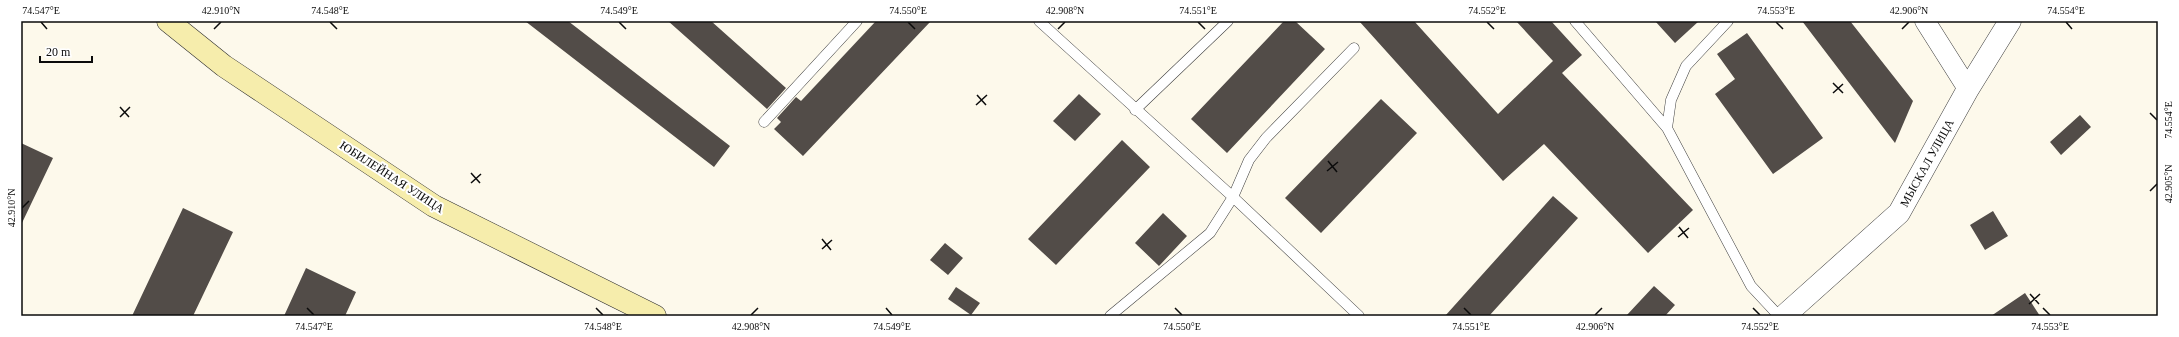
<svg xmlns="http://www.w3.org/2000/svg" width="2179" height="337" font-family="Georgia,serif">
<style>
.building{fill:#524c48}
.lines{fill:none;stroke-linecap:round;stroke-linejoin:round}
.service-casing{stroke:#3e3e3e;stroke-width:11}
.minor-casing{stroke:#3e3e3e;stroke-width:21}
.tertiary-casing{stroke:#3e3e3e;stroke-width:23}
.secondary-casing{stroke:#2d2d2d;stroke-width:23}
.service{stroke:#fff;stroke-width:10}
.minor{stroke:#fff;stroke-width:20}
.tertiary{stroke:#fff;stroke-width:22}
.secondary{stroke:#f6edac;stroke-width:22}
.ticks{fill:none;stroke:#0b0b0b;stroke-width:1.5}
.labels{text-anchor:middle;stroke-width:4;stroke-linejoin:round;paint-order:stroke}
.street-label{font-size:12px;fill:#0b0b0b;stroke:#fff}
.neatline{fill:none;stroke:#0b0b0b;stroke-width:1.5}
.ticks-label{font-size:10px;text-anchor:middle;fill:#0b0b0b}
</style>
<rect width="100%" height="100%" fill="#fdf9eb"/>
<!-- building -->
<path class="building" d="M525,21h43l162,125 -16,21z
M668,21h43l75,67 -19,21z
M876,21h55l-128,135 -29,-27 7,-7 -4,-4 19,-21 5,4z
M1284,21h11l30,28 -98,104 -36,-34z
M1359,21h55l84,93 55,-53 -37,-40h35l31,34 -20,18 131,137 -45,43 -104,-109 -41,37z
M1655,21h44l-24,22z
M1802,21h48l63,80 -18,42z
M1747,33l76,105 -50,36 -58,-80 20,-15 -18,-25z
M1079,94l22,20 -26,27 -22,-20z
M1381,99l36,34 -96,100 -36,-35z
M2080,115l11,12 -30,28 -11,-13z
M1122,140l28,27 -94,98 -28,-26z
M21,143l32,15 -32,67z
M1553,196l25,22 -89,98h-44z
M183,208l50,24 -40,84h-61z
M1993,211l15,25 -23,14 -15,-25z
M1163,213l24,23 -28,30 -24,-23z
M945,243l18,15 -15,17 -18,-15z
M306,268l50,24 -11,24h-61z
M1654,286l21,19 -10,11h-39z
M956,287l24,16 -9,12 -23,-16z
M2025,293l15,23h-49z"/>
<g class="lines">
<defs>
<path id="service" d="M1039,21l194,176 126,119
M1575,21l92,107
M1728,21l-42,45 -15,34 -4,28 84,158 28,30
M1135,110l93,-89
M764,122l93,-101
M1110,316l100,-83 23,-36 16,-37 17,-22 88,-90"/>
<path id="minor" d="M1925,21l43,68"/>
<path id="tertiary" d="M1784,316l115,-103 69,-124 42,-68"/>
<path id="secondary" d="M168,21l56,45 210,140 221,110"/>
</defs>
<!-- service casing -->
<use href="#service" class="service-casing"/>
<!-- minor casing -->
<use href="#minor" class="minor-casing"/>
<!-- tertiary casing -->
<use href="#tertiary" class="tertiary-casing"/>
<!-- secondary casing -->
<use href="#secondary" class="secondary-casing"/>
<!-- service -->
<use href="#service" class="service"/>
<!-- minor -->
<use href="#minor" class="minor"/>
<!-- tertiary -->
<use href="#tertiary" class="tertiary"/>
<!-- secondary -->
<use href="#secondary" class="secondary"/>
</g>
<!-- ticks -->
<path class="ticks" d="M41,22l6,7M330,22l7,7M619,22l7,7M908,22l7,7M1198,22l7,7M1487,22l7,7M1776,22l7,7M2066,22l6,7M214,29l7,-7M1058,29l7,-7M1902,29l7,-7M1833,83l10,10M1833,93l10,-9M977,95l9,10M976,105l11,-10M120,107l9,10M2150,113l7,7M120,117l10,-10M1328,161l9,11M1327,171l11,-9M471,173l9,10M471,183l10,-9M2150,191l7,-7M22,208l7,-7M1679,227l9,11M1678,237l11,-9M822,239l9,11M822,249l10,-9M2030,294l9,10M2029,304l11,-10M307,308l7,7M596,308l7,7M886,308l6,7M1175,308l7,7M1464,308l7,7M1753,308l7,7M2043,308l7,7M751,315l7,-7M1595,315l7,-7"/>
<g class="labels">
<!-- street labels -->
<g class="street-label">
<text transform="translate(1927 163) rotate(-61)" y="4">МЫСКАЛ УЛИЦА</text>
<text transform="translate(392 177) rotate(33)" y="4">ЮБИЛЕЙНАЯ УЛИЦА</text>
</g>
</g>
<!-- border -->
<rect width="2179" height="337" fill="none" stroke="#ffffff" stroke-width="44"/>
<!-- scale -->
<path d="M40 56v6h52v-6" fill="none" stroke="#0b0b0b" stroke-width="2"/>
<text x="46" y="56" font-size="12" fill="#0b0b0b" stroke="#ffffff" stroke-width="3" paint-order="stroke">20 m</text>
<rect x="22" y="22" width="2135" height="293" class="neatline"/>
<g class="ticks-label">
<text x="41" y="14">74.547°E</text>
<text x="221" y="14">42.910°N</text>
<text x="330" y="14">74.548°E</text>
<text x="619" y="14">74.549°E</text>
<text x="908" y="14">74.550°E</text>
<text x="1065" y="14">42.908°N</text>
<text x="1198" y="14">74.551°E</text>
<text x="1487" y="14">74.552°E</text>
<text x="1776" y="14">74.553°E</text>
<text x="1909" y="14">42.906°N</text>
<text x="2066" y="14">74.554°E</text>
<text transform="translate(2168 120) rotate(-90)" y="4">74.554°E</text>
<text transform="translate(2168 184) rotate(-90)" y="4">42.905°N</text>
<text transform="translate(11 208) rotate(-90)" y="4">42.910°N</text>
<text x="314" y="330">74.547°E</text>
<text x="603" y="330">74.548°E</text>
<text x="751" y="330">42.908°N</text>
<text x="892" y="330">74.549°E</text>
<text x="1182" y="330">74.550°E</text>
<text x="1471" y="330">74.551°E</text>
<text x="1595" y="330">42.906°N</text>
<text x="1760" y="330">74.552°E</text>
<text x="2050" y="330">74.553°E</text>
</g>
</svg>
